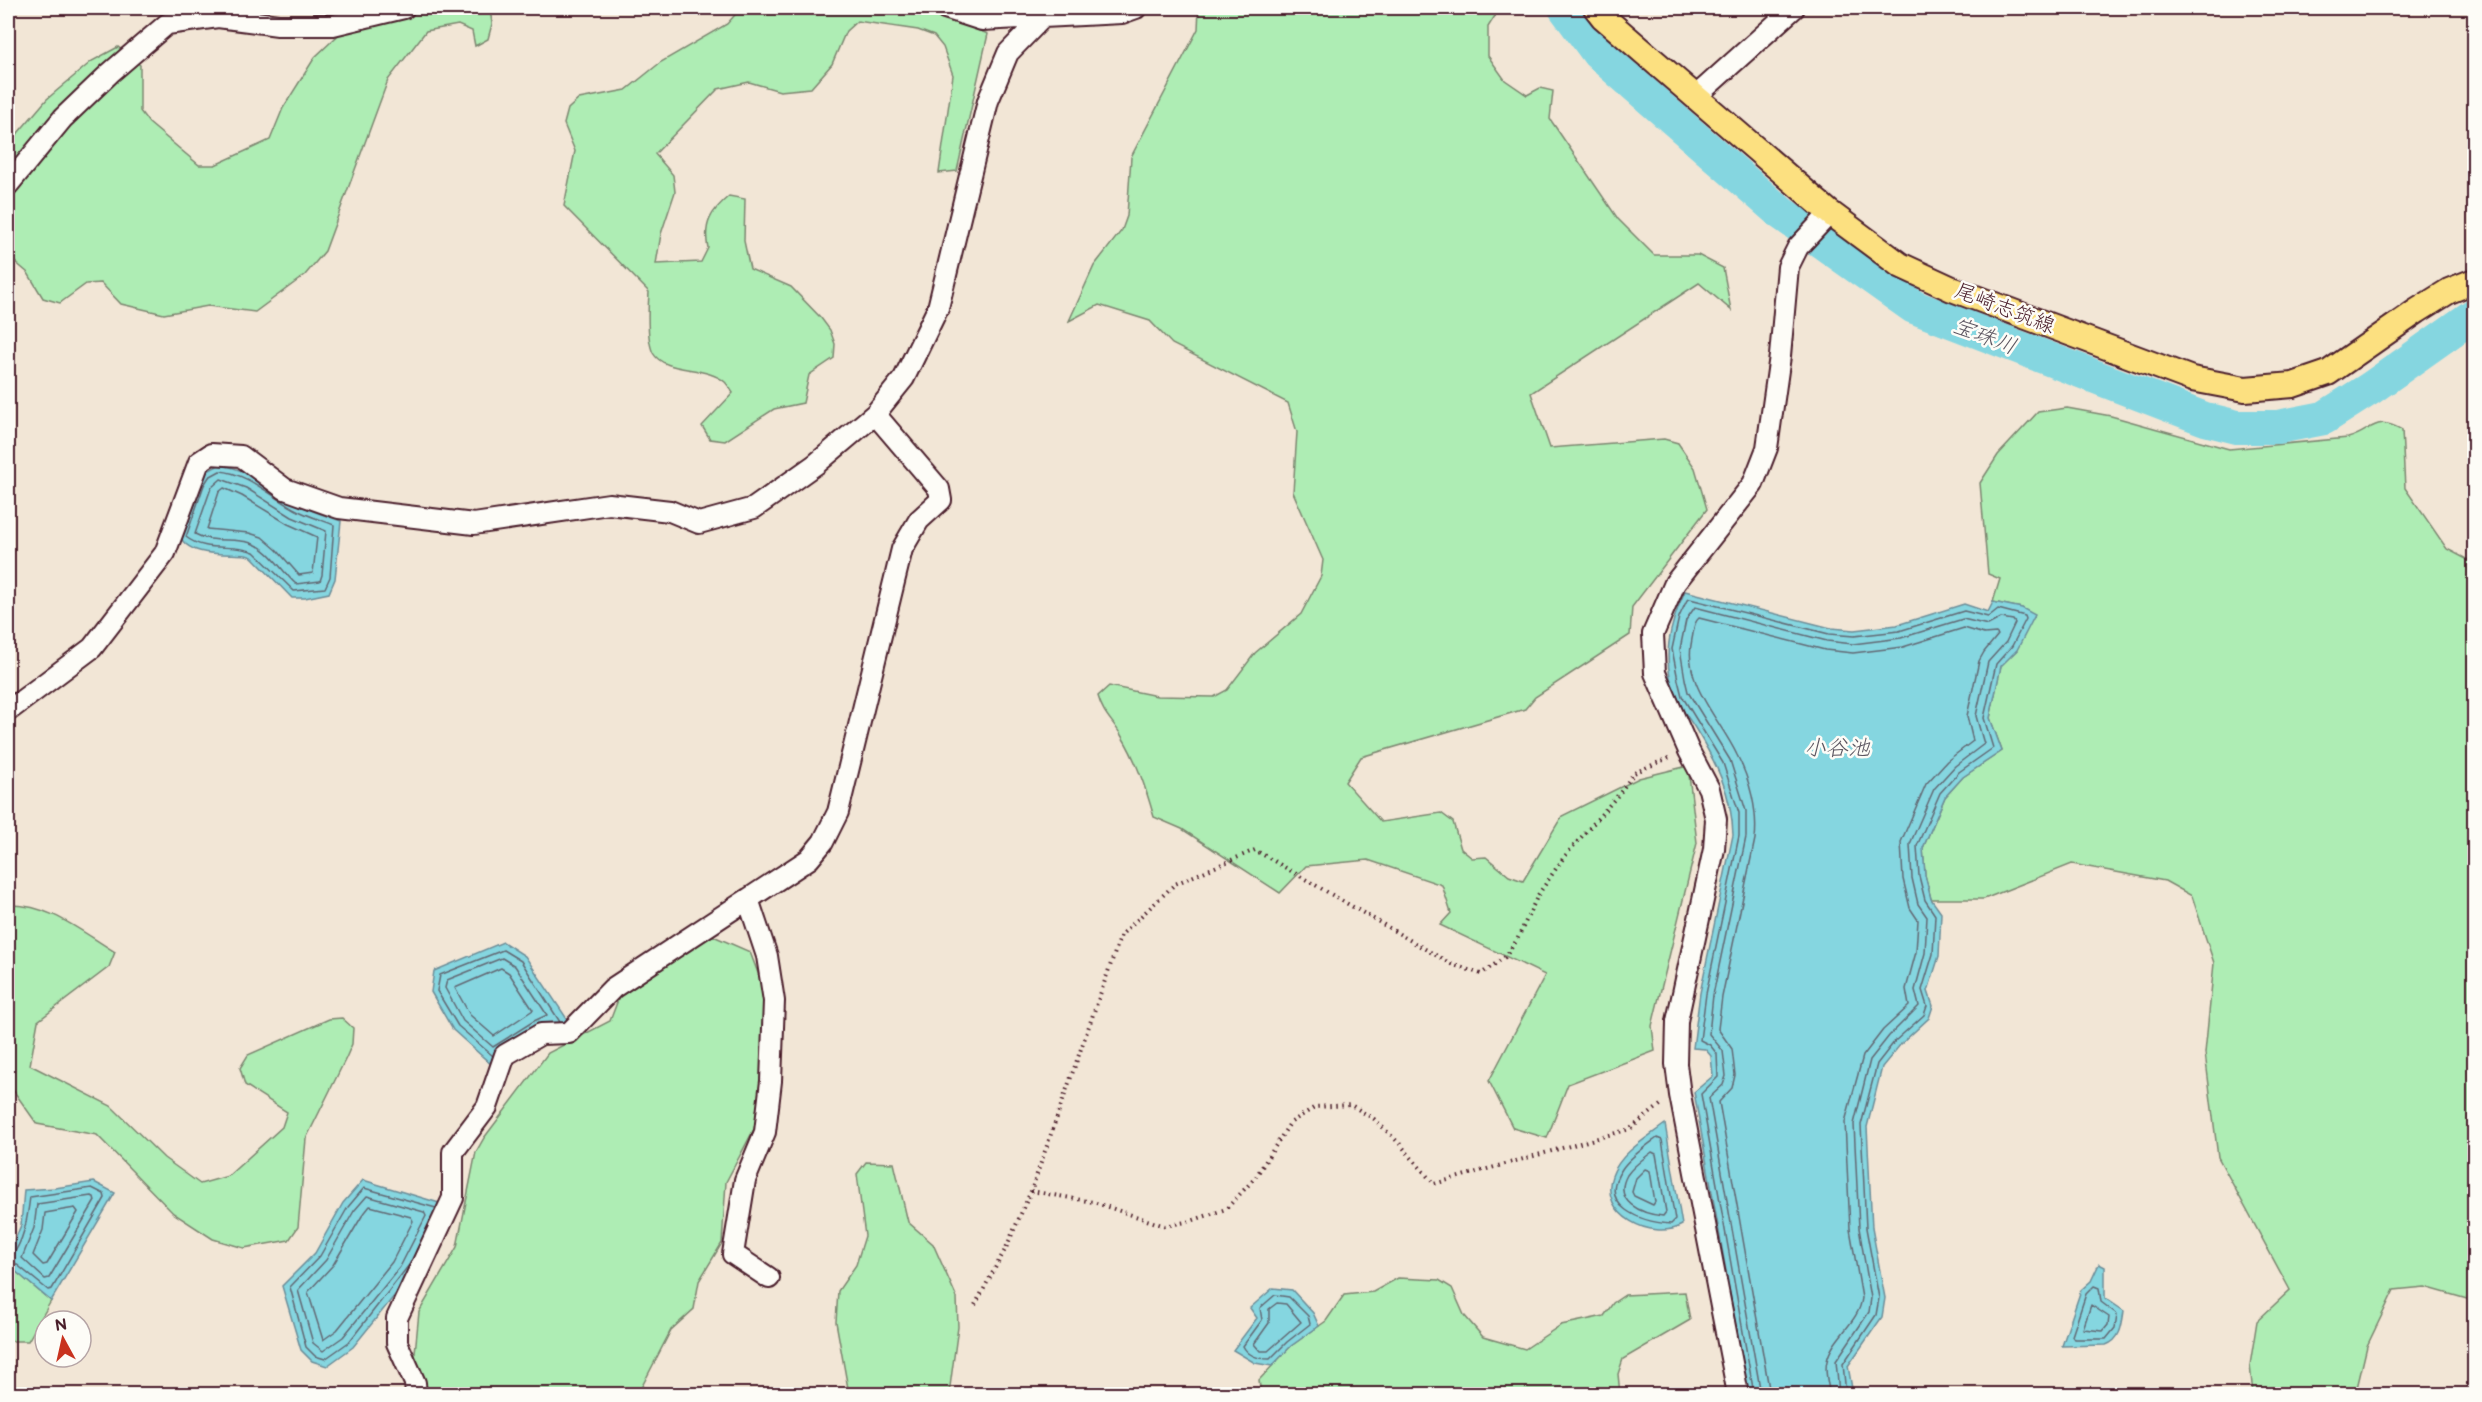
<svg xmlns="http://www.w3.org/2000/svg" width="2482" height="1402" font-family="'Balsamiq Sans','Klee One',sans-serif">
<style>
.green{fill:#aeedb4;stroke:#7c8670;stroke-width:1.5}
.water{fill:#85d6e0;stroke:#6d8d98;stroke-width:1.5}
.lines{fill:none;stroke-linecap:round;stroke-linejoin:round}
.shore{stroke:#626873;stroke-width:1.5}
.river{stroke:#85d6e0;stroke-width:34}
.minor-casing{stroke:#4a1f2b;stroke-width:24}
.major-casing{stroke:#4a1f2b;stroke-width:28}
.path{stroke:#4a1f2b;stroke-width:4;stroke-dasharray:1.5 4.5;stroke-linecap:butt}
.minor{stroke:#fdfcf7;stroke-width:20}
.major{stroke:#fce080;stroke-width:24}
.labels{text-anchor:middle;stroke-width:5;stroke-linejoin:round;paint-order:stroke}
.street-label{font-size:21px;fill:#4a1f2b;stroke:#fdfcf7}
.water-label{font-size:22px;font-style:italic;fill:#5c5661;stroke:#fdfcf7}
</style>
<rect width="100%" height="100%" fill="#f2e6d6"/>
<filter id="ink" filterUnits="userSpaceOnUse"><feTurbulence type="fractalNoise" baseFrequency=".0167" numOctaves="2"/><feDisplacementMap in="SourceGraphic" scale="12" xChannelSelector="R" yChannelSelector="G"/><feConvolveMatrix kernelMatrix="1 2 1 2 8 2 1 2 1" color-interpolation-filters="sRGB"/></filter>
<g filter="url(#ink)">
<!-- green -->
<path class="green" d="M367,8h123l2,16 -4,15 -13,7 -3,-15 -14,-6 -32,6 -38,49 -63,171 -20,24 -50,37 -47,-6 -44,8 -43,-10 -20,-21 -15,1 -26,19 -17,-5 -15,-25 -20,-17v-107l10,-16 29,-34 45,-38 26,-14 22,18v46l9,12 50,42h16l55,-25 13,-32 32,-51z
M741,8h179l68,26 -31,137 -18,2 14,-98 -10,-28 -9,-11 -16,-6 -61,-9 -11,10 -14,33 -21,24 -31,3 -31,-9 -31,7 -63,65 18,21 2,17 -14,42 -5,30 45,-2 7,-14c-5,-24 3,-37 21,-52l16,3 -1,42 6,28 41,18 30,31 9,12 5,14 -1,14 -25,17 -6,28 -29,6 -49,32 -15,-2 -8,-13 31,-33c-2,-3 -5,-8 -8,-11 -19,-17 -60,-8 -72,-29 -7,-14 -5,-45 -4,-61l-85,-86 11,-55 -11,-27 4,-15 11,-10 47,-9 35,-28 66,-38z
M1199,8h301l-12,19v29l17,24 22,15 13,-7 13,3 -3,28 68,100 36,36h44l25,13 8,42 -32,-27 -168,110 19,55 114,-9 14,4 17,25 12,41 -75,98 -2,28 -95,62 -10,12 -164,48 -16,25 36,40 60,-9 12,9 8,27 11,9 14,-1 23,19 14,5 39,-65 77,-38 49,-12 9,77 -45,183 3,25 -87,33 -21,54 -34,-10 -24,-47 56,-106 -105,-50 11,-12 -9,-28 -74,-25 -62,6 -26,27 -98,-64 -28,-12c-8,-28 -17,-56 -33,-82 -9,-15 -18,-21 -23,-39l11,-10 48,10 57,1 13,-7 28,-37 46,-39 20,-38 2,-16 -30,-68 4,-60 -9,-29 -116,-59 -22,-23 -51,-16 -30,16 25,-55 28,-36 5,-14 4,-59 67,-128z
M2067,408l44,8 118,33 119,-11c25,-7 26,-24 54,-8l3,58 42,61 27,14v738l-49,-14 -31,3 -27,56 -10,42 -30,6h-74l-3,-29 7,-44 33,-31 -72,-133 -13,-104 9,-90 -22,-67 -27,-15 -93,-17 -88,35h-53l-6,-24 -2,-27 22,-51 18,-20 39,-26 -12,-33 11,-53 16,-15 5,-42 -29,-6 7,-23 -12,-5 -8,-91 18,-28 40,-43z
M8,905c40,-2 74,27 107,47l-6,15 -71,54 -8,44 81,41 53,52 36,26 28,-8 54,-49 5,-15 -42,-27 -5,-17 8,-13 81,-36 13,-1 11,10 -1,16 -6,14 -40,81 -8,88 -9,13 -45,8 -31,-9 -40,-26 -76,-78 -60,-11 -29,-41z
M711,935l39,17 11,29 7,58 -7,62 -7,28 -28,53 -4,61 -23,38 -5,28 -23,21 -33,64h-227l8,-82 38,-65 19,-95 8,-14 64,-85 62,-32 14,-37z
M866,1162l28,1 14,59 25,22 24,54 1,29 -9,67h-100l-13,-72 2,-31 18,-26 9,-29 -8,-62z
M8,1265l43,36 -23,40h-20z
M1398,1278l41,2 13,8 12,27 19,22 42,12 36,-24 43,-9 9,-13 12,-8 60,-3 5,28 -67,39 -5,15 2,20h-359l-2,-14 32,-34 35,-25 18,-26 29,-3z"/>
<!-- water -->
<path class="water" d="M219,465c31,3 54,27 81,40 13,7 27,11 41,16l-6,58 -6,14 -24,5h-13l-40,-41 -6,-2c-20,-2 -59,3 -67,-21l25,-61z
M1685,591l146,37 23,2 43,-5 67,-21 24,8 5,-10 29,6 13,7 -18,35 -16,16 -11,52 12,33 -39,26 -18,20 -22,51 2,27 6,24 10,14 -2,43 -11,35 5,15 -4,12 -29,27 -18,22 -15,60 5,101 13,70 -3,19 -34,49 5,28h-105l-54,-302 19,-16 -2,-20 -6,-7 -12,-1 7,-55 33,-158c-1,-41 -17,-73 -38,-107 -6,-10 -15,-20 -19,-31 -15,-37 -7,-72 9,-106z
M503,942l22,14 48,72 -81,37 -39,-35 -22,-38 3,-21z
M1665,1124l17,101c-30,17 -84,-11 -70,-49 8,-23 35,-38 53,-52z
M363,1180l83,25 -34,69 -59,73 -26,19 -15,-5 -11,-11 -19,-64 33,-33 28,-50z
M94,1182l21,11 -64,108 -43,-36v-8l13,-32 3,-35 31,-2z
M2099,1264l6,3v31l19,13c-2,13 -3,29 -18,34l-44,1 19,-56 10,-9z
M1273,1288l19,2 21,23 6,13 -28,20 -19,20 -17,-3 -22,-13 24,-32 -7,-10z"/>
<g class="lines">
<!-- shore -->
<path class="shore" d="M220,471c27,2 52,26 75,38 12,7 27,11 39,16l-4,52 -5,11 -31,3 -40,-39c-22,-9 -48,1 -68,-15l18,-52 5,-8z
M221,479l25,9 46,29 34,14 -4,44 -2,6 -24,3c-15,-13 -25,-35 -45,-41 -18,-6 -39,1 -56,-9l16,-46z
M224,488l18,8 46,28 29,13 -4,36 -14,2 -22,-25 -15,-13 -13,-4 -42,-4 12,-37z
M502,958l13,8 32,49 -13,6 -41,26 -30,-26 -18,-33 2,-8z
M501,968l8,5 24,37 -39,26 -24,-21 -15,-27z
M493,1056l-35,-30 -21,-35 3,-16 63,-25 18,11 39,61
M1657,1138l5,2 13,80 -4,4c-29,-2 -75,-17 -49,-55 8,-12 23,-22 35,-31z
M1652,1152l4,2 10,58 -3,4c-21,-2 -51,-14 -36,-41 6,-9 16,-16 25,-23z
M1645,1169l5,2 5,31 -2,3 -19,-9 -2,-4 4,-14z
M92,1188l12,6 1,4 -53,91 -4,1 -38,-31c14,-18 17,-38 20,-62z
M91,1196l3,1 1,4 -46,77 -4,1 -23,-21 12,-30 3,-24z
M367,1196l57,16 2,4 -26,51 -57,70 -20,14 -10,-8 -15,-53 28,-30 28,-49z
M370,1206l41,11 2,4 -21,41 -55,68 -14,10 -15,-48 25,-27 29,-49z
M75,1208l3,4 -31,52 -4,1 -10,-10 10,-25 2,-17z
M409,1265l-60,77 -24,17 -10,-3 -9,-9 -16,-60 30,-31 28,-49 16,-19 72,20
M2094,1286l5,2 2,14 16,12 -2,14 -9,11h-32l-2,-3 14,-42z
M1275,1295l14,2 19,19 2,8 -23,18 -17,17c-10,0 -22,-3 -27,-13l19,-26 -2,-12z
M1277,1303l9,1 15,18 -33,29h-8l-6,-7 15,-21v-14z
M2091,1305l18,12 -1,8 -5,6 -20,-2z
M1754,1394l-53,-300 17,-17 -1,-23 -7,-9 -10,-5 6,-46 33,-158v-23l-16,-50 -41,-67 -4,-16 -6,-31 7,-32 8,-17 3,-1 139,35 25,2 45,-5 65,-20 24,6 10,-8 27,7 1,3 -14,27 -16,18 -12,54 9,30 -34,24 -19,21 -23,53 2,30 6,24 10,15 -2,39 -11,36 5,16 -3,9 -29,26 -18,23 -16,61 5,103 13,70 -3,17 -33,49 3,30
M1761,1394l-52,-296 14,-13 3,-9 -3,-25 -14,-17 4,-39 33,-158v-26l-16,-51 -42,-68 -3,-13 -5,-30 6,-29 9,-13 132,34 26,3 48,-6 62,-19 25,6 13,-7 12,2 2,3 -9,19 -18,20 -12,54 8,28 -29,22 -21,23 -24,55 2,34 6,26 9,13 -2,36 -10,37 4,16 -30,30 -19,24 -16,64 5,104 12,70 -2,14 -33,49 3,33
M1770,1394l-51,-292 13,-14 3,-13 -3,-26 -14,-20 4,-32 33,-158c3,-28 -5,-59 -18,-84 -18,-38 -55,-71 -45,-116 2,-8 1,-16 7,-21l126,32 28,3 50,-6 61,-19 20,6 12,-1 2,2 -14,17 -5,9 -12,55 6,25 -26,20 -21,23 -25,58 2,37 7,29 8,12 -2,32 -10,37 3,17 -26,24 -20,26 -18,66 5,107 12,69c-3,25 -30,39 -35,63 -3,10 1,23 3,33"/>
<!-- river -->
<path class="river" d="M1565,8l33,45 183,160 133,94 291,112 32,8h41l46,-9 47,-30 103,-73"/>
<defs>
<path id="minor" d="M945,8l37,12 140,-7 14,-5
M1695,97l99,-89
M8,185l55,-67 47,-45 57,-49 51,-7 60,8h55l71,-17
M8,711l84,-63 73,-95 34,-91 12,-8 30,2 44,33 54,19 135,16 135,-20 61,7 29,12 55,-15 62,-44 59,-50 29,-36 34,-70 50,-207 20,-48 34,-35
M748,899l19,57 7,45 -3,80 -6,51 -20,48 -12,74 36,24
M416,1394l-1,-11 -18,-40v-25l56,-120v-46l34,-45 18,-52 36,-21 28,-1 44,-45 196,-129 14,-17 15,-30 64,-263 17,-29 22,-20 -2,-11 -64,-75
M1738,1394l-58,-299 -4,-31 1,-43 37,-172 2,-30 -7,-30 -20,-38 -34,-78 -2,-39 22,-51 78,-99 14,-36 13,-92 8,-89 10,-20 32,-34"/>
<path id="major" d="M1596,8l7,9 227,196 70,52 52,24 240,90 53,10 48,-4 35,-12 89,-62 32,-20 25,-10"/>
</defs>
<!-- minor casing -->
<use href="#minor" class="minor-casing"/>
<!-- major casing -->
<use href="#major" class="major-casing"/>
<!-- path -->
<path class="path" d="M1031,1191l62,11 72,24 26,-5 35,-12 29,-31 35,-55 25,-16 36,-2 23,14 25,24 35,41 196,-55 33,-26
M975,1305l31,-57 25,-57 90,-256 54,-51 80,-34 196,114 30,10 24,-17 12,-17 21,-45 26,-38 55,-63 15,-21 39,-17"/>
<!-- minor -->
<use href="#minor" class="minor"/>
<!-- major -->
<use href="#major" class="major"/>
</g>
</g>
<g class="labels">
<!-- street labels -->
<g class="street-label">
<text transform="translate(2005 308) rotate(21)" y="7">尾崎志筑線</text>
</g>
<!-- water labels -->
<g class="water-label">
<text transform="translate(1985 335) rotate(21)" y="8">宝珠川</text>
<text x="1837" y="755">小谷池</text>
</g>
</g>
<!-- margin -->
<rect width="2482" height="1402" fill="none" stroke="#fdfcf7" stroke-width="30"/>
<rect x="15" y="15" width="2452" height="1372" fill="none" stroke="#4a1f2b" stroke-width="2" filter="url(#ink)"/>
<!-- north arrow -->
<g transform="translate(63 1339) rotate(352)"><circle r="28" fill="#fdfcf7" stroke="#b5a4a5" stroke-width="1.5"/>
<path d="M0-4.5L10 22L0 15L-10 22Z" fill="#c8321e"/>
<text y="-9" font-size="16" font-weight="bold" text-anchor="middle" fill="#4a1f2b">N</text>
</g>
</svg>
